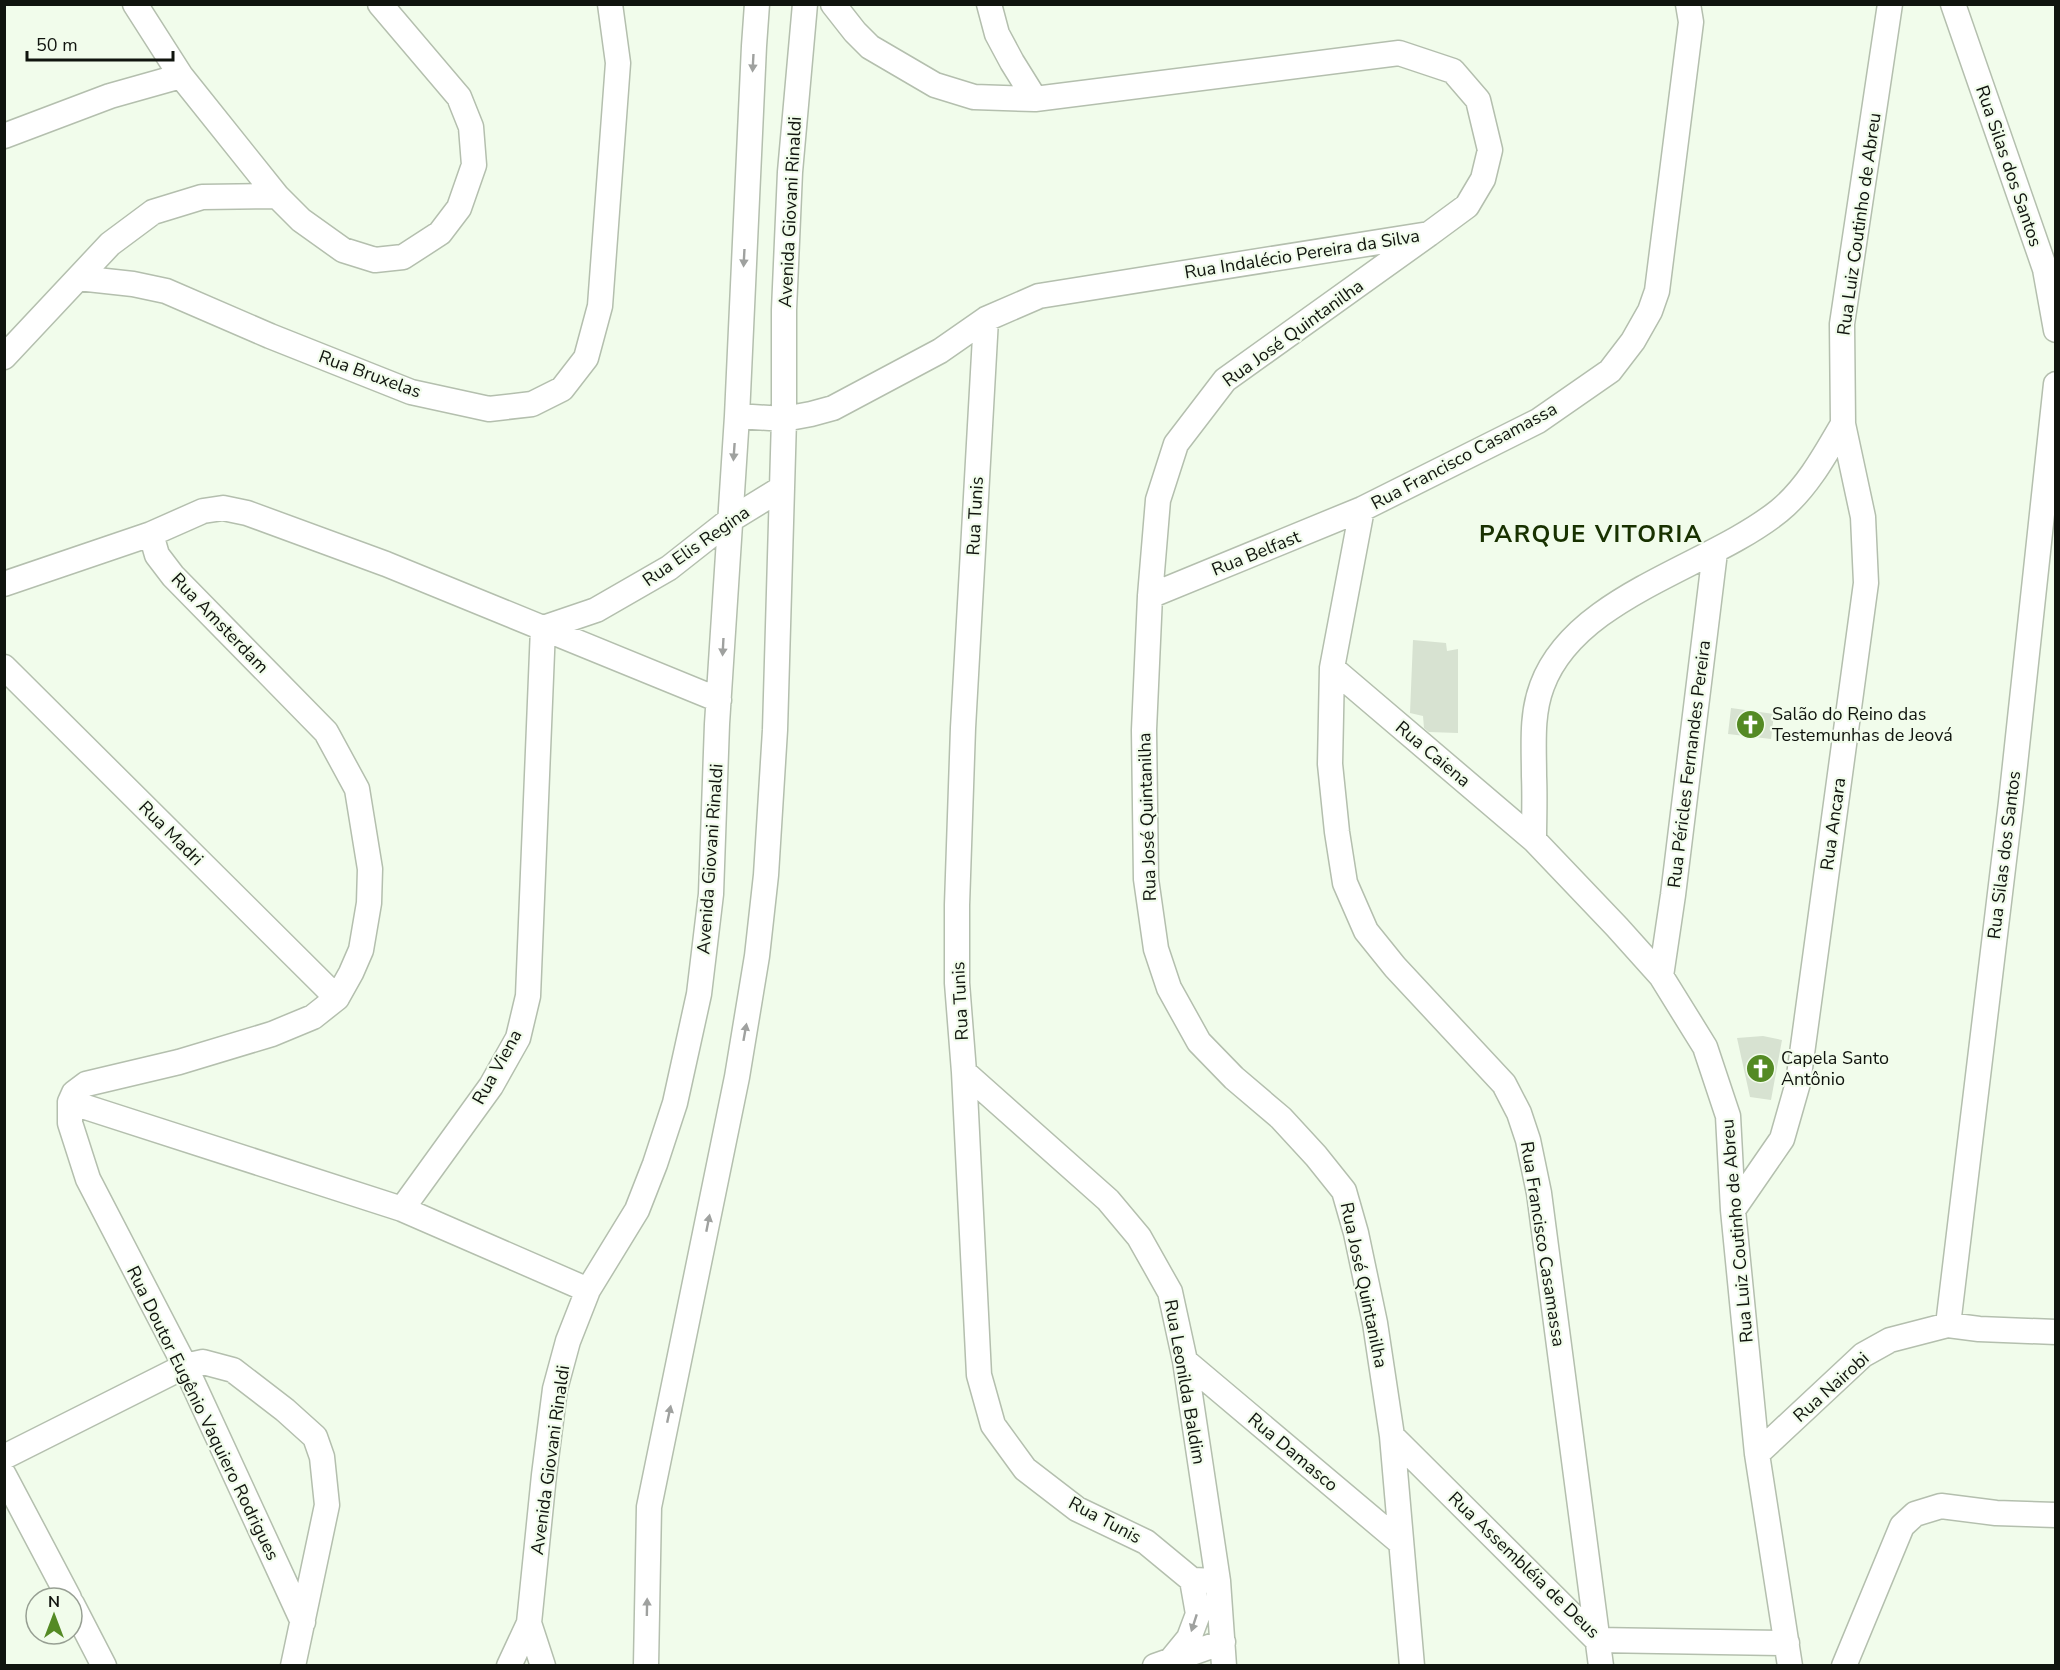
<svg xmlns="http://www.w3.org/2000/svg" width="2060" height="1670" font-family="'Nunito Sans',sans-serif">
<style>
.building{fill:#d7e2d1}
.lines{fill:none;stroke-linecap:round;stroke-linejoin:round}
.minor-casing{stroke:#b4bfae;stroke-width:27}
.minor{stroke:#fff;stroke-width:24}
.oneway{fill:#9fa19f}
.labels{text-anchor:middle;stroke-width:4.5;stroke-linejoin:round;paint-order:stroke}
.street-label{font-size:18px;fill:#10140e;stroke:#f1fceb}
.poi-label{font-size:18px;fill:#10140e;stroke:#f1fceb;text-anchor:start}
.district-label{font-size:24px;font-weight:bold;letter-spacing:1.5px;fill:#183100;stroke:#f1fceb}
</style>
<rect width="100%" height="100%" fill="#f1fceb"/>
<!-- building -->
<path class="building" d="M1413,640l33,3 1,8 11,-2v84l-29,-1 -5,-4 -1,-12 -13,-3z
M1731,708l43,6 -3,25 -43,-5z
M1763,1036l19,4 -11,60 -21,-3 -13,-59z"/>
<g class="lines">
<defs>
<path id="minor" d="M135,4l46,72
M989,4l8,30 15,28 23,37
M1953,4l92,265 11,61
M4,136l106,-40 71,-20 96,120 24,24 42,30 32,10 28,-3 37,-24 19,-25 15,-43 -3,-38 -12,-30 -79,-93
M78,278l55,6 33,7 104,45 141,56 78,17 43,-5 30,-15 24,-31 14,-52 18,-243 -8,-59
M986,319l-23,409 -6,177v78l7,89 15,303 14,50 32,44 52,40 69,33 46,38 26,1
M4,357l106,-113 43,-32 49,-15 75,-1
M737,416l47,3 27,-5 22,-6 107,-57 46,-32 53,-23 390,-62 38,-28 16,-27 7,-29 -12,-50 -25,-29 -54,-18 -364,46 -61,-2 -39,-12 -65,-38 -15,-15 -22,-28
M1362,509l-30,159 -2,96 7,68 8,51 21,48 29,36 109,117 15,29 9,27 11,53 62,473
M4,584l147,-50
M1150,596l212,-87 176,-88 72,-50 23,-30 17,-30 7,-20 34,-269 -3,-18
M543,628l53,-18 73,-42 61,-48 52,-32
M4,667l333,331
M1332,668l202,172
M1661,976l12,-81 42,-343
M964,1072l144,128 31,37 31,55 15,69 33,220 6,85
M70,1102l332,107 186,81
M402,1209l89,-123 27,-48 10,-42 15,-368
M1733,1210l49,-71 16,-56 68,-500 -3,-66 -20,-93 -1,-100 48,-320
M1948,1325l63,-523 45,-418
M1185,1361l216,182
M1392,1436l205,204 190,3
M1757,1454l106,-99 27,-15 58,-15 31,4 77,3
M4,1457l181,-91 18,-4 30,8 52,40 30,27 7,20 5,48 -34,161
M4,1475l65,123
M72,1604l32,62
M303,1622l-118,-256 -97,-187 -18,-56v-21l4,-9 12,-9 93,-22 93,-28 41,-17 24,-19 14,-25 10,-23 8,-47 1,-34 -13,-80 -31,-57 -153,-156 -16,-21 -6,-21 52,-23 20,-3 24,5 139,51 333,136
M1171,1660l18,-22 9,-24 -6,-34
M509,1666l20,-43
M543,1666l-14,-43 15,-148 11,-86 13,-48 20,-51 49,-80 18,-46 20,-61 24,-109 12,-100 6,-170 20,-308 17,-370 3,-42
M646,1666l3,-159 88,-430 20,-121 9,-81 9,-145 9,-311v-109l6,-138 15,-168
M1155,1666l68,-24
M1412,1666l-20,-230 -17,-113 -19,-90 -12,-42 -28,-35 -35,-38 -47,-40 -35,-36 -30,-54 -13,-39 -10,-70 -2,-149 6,-134 8,-96 18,-56 49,-64 204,-146
M1790,1666l-33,-212 -24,-244 -5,-94 -23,-69 -44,-71 -44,-49 -83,-87c0,-21 1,-43 0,-64 0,-30 -3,-61 8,-90 33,-90 166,-118 237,-175 28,-23 46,-56 64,-87
M1844,1666l58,-140 13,-12 26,-8 55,7 60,2"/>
</defs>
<!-- minor casing -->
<use href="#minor" class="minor-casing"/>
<!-- minor -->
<use href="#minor" class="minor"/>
</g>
<!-- one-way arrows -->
<defs><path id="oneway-solid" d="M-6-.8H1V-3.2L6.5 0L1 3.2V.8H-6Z" transform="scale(1.5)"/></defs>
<g class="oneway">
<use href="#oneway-solid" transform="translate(753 63) rotate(93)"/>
<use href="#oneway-solid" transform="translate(744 258) rotate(93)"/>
<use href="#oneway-solid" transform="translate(734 452) rotate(94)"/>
<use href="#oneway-solid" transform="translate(723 647) rotate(93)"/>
<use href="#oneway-solid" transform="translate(745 1032) rotate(-80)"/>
<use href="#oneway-solid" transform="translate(708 1223) rotate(-79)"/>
<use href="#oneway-solid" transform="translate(669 1414) rotate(-78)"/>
<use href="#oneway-solid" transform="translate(647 1607) rotate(-89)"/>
<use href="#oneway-solid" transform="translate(1194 1623) rotate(108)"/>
</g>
<!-- icons -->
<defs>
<symbol id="church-disc" viewBox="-11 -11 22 22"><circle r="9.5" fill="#548a24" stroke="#f1fceb"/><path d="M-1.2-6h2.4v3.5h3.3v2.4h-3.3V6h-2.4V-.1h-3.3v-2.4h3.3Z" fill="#fff"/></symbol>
</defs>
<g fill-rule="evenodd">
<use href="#church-disc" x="1734" y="708" width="33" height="33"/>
<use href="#church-disc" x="1744" y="1052" width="33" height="33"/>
</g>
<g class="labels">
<!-- street labels -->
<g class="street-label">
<text transform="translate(2009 166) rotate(71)" y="6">Rua Silas dos Santos</text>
<text transform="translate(790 212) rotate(-87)" y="6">Avenida Giovani Rinaldi</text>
<text transform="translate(1859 224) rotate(-82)" y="6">Rua Luiz Coutinho de Abreu</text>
<text transform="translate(1302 254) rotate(-9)" y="6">Rua Indalécio Pereira da Silva</text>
<text transform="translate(1293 333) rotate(-36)" y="6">Rua José Quintanilha</text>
<text transform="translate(370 374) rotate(20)" y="6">Rua Bruxelas</text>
<text transform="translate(1464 456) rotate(-28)" y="6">Rua Francisco Casamassa</text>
<text transform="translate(975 516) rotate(-87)" y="6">Rua Tunis</text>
<text transform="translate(696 546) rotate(-35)" y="6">Rua Elis Regina</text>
<text transform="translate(1256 553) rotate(-22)" y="6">Rua Belfast</text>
<text transform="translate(220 623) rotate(46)" y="6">Rua Amsterdam</text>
<text transform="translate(1433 754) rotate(40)" y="6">Rua Caiena</text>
<text transform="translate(1689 764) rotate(-83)" y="6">Rua Péricles Fernandes Pereira</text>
<text transform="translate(1147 817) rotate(-92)" y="6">Rua José Quintanilha</text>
<text transform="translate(1833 824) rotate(-82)" y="6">Rua Ancara</text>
<text transform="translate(171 833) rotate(45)" y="6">Rua Madri</text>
<text transform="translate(2004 855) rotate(-83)" y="6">Rua Silas dos Santos</text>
<text transform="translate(710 859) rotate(-86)" y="6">Avenida Giovani Rinaldi</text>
<text transform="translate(960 1001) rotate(-93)" y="6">Rua Tunis</text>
<text transform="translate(497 1067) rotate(-61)" y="6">Rua Viena</text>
<text transform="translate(1737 1231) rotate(-95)" y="6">Rua Luiz Coutinho de Abreu</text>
<text transform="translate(1543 1244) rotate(81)" y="6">Rua Francisco Casamassa</text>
<text transform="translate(1364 1285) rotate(78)" y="6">Rua José Quintanilha</text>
<text transform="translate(1185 1382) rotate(80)" y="6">Rua Leonilda Baldim</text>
<text transform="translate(1831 1387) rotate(-42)" y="6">Rua Nairobi</text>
<text transform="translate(203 1413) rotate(64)" y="6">Rua Doutor Eugênio Vaquiero Rodrigues</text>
<text transform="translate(1293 1452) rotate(40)" y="6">Rua Damasco</text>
<text transform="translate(550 1460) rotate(-82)" y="6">Avenida Giovani Rinaldi</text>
<text transform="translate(1105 1520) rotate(28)" y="6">Rua Tunis</text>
<text transform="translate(1524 1565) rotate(44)" y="6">Rua Assembléia de Deus</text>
</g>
<!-- poi labels -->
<g class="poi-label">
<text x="1772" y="720">Salão do Reino das<tspan x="1772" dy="21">Testemunhas de Jeová</tspan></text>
<text x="1781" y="1064">Capela Santo<tspan x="1781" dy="21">Antônio</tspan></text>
</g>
<!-- district labels -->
<g class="district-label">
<text x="1591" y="542">PARQUE VITORIA</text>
</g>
</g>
<!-- border -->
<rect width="2060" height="1670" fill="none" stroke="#10140e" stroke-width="12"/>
<!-- north arrow -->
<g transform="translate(54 1616)"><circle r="28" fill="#f1fceb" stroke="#979f93" stroke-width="1.5"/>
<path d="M0-4.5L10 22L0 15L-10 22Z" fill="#548a24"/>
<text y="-9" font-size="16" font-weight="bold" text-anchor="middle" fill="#10140e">N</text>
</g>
<!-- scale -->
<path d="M27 51v9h146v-9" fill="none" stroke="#10140e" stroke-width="3"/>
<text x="36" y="51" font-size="18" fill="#10140e" stroke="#f1fceb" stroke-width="4.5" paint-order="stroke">50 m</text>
</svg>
